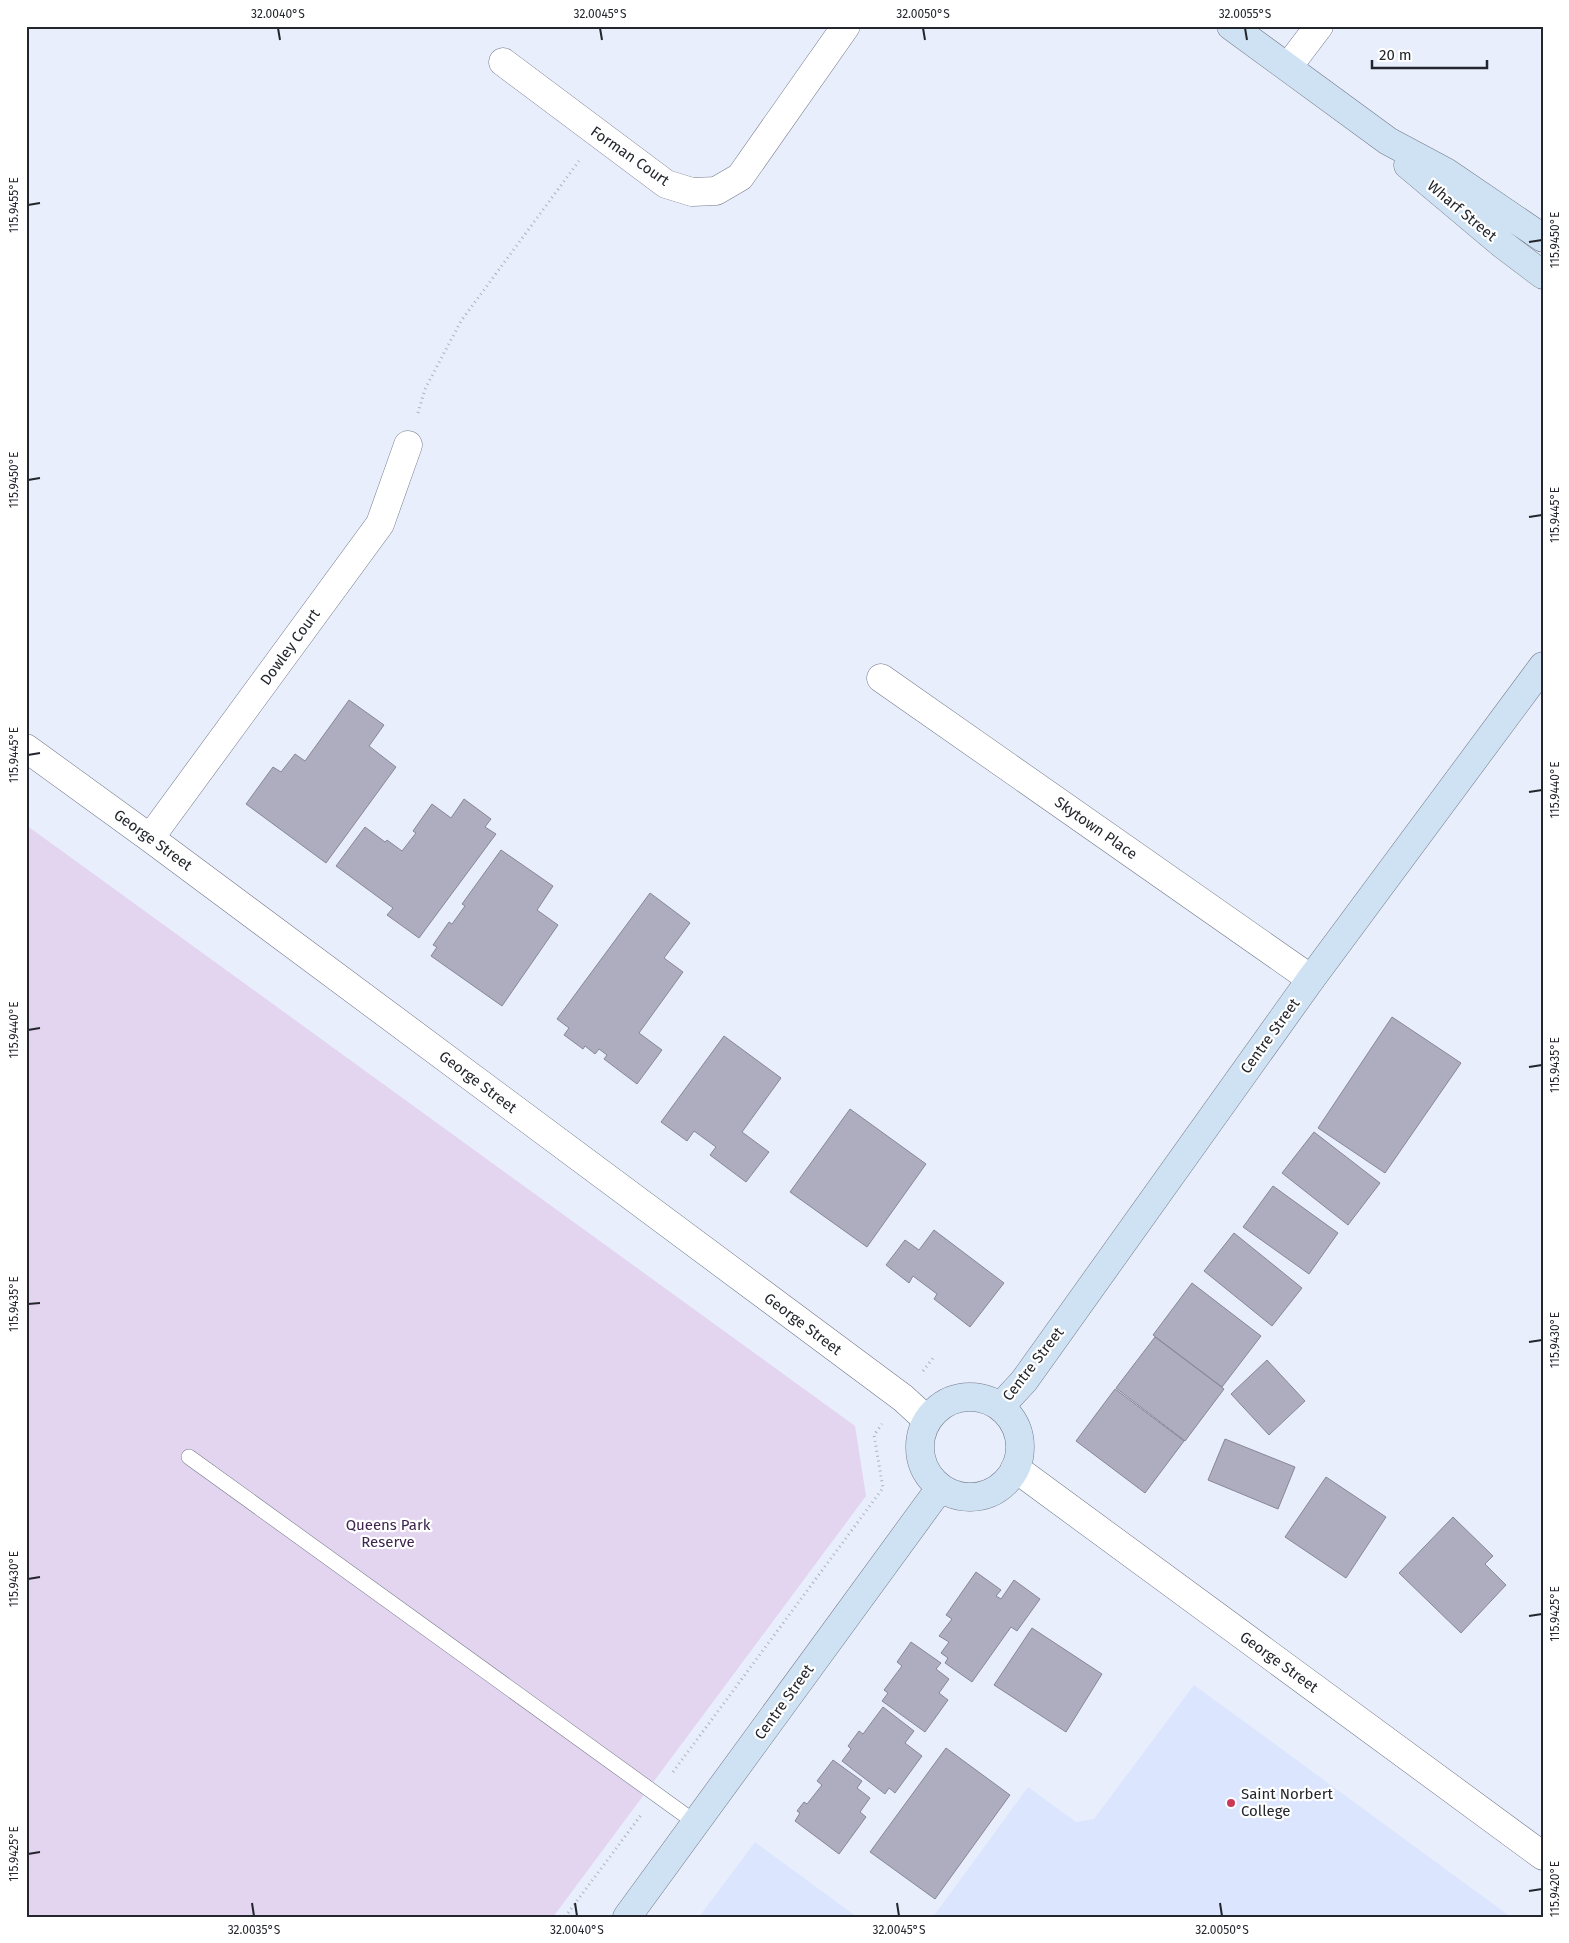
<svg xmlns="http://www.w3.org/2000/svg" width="1569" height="1943" font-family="'Fira Sans',sans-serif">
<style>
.built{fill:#dbe5fe}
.green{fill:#e3d4f0}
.building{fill:#aeadbf;stroke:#888798}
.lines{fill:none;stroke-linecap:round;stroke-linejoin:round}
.lane-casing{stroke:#737989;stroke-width:16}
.street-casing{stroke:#737989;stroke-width:29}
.secondary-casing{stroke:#737989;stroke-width:29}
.path{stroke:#adb2bd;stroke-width:3;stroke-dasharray:1 4;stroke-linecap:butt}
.lane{stroke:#fff;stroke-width:15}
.street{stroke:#fff;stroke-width:28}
.secondary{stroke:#cee2f3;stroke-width:28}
.ticks{fill:none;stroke:#23262c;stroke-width:2}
.poi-dot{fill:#ca3a56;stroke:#fff;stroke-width:2}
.labels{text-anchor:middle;stroke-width:4.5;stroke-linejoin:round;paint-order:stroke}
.street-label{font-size:15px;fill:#23262c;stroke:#fff}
.park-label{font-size:15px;fill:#3d264d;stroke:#fff}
.poi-label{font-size:15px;fill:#23262c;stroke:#fff;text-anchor:start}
.neatline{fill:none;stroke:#23262c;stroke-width:2}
.ticks-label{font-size:12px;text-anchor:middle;fill:#23262c}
</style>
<rect width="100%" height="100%" fill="#e8eefc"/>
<!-- built -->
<path class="built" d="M1194,1685l317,232h-578l95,-130 48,35 18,-3z
M755,1842l102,75h-158z"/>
<!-- green -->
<path class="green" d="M26,825l829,601 11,70 -313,421h-527z"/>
<!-- building -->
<path class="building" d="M349,700l35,25 -15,21 27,21 -70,96 -80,-59 27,-37 8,5 14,-18 10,7z
M464,799l27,20 -6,8 11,7 -77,104 -32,-23 6,-7 -57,-42 29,-39 20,15 2,-2 15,11 14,-18 -3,-2 19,-27 19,14z
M501,850l52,36 -16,24 21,15 -56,81 -71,-50 6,-9 -4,-2 16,-23 3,2 13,-18 -3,-2z
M650,893l40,30 -26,35 19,14 -44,61 23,17 -25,34 -33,-25 3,-4 -8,-6 -4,5 -10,-8 -2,3 -19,-14 5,-7 -12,-9z
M1392,1017l69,46 -76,110 -67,-45z
M724,1036l57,42 -39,54 27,20 -23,30 -36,-27 6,-8 -22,-16 -7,10 -26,-19z
M850,1109l76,55 -59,83 -77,-55z
M1314,1132l66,51 -32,42 -66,-52z
M1273,1186l65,47 -29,41 -66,-47z
M934,1230l70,53 -34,44 -36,-28 3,-5 -24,-18 -4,7 -23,-18 19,-25 14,10z
M1234,1233l68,55 -30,38 -68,-55z
M1192,1283l69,53 -39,51 -69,-52z
M1155,1337l69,52 -39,52 -69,-53z
M1267,1360l38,41 -36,34 -38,-41z
M1115,1389l69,52 -39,52 -69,-52z
M1225,1439l70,28 -17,42 -70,-29z
M1326,1477l60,40 -40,61 -61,-41z
M1453,1517l40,39 -8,8 21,21 -45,48 -62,-60z
M976,1572l25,18 -5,6 5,3 13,-19 26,19 -23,32 -6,-4 -39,55 -27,-19 3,-5 -7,-5 8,-11 -10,-6 13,-17 -6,-4z
M1032,1628l70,46 -36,58 -72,-47z
M911,1642l30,21 -5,6 13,10 -10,14 9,7 -23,32 -43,-31 6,-8 -4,-3 18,-24 -5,-4z
M883,1707l31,24 -9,12 17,13 -27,37 -6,-5 -4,6 -43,-33 9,-12 -3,-3 11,-15 4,3z
M946,1748l64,47 -75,104 -65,-47z
M833,1760l29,21 -5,7 13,10 -10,14 6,5 -27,37 -44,-33 5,-8 -3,-2 7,-9 3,2 15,-19 -5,-4z"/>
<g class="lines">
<defs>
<path id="lane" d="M189,1457l507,366"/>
<path id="street" d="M503,62l163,122 26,8 24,-1 24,-14 106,-151
M1288,67l31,-41
M881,678l430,301
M26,748l124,90 753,560 24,22
M150,838l230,-314 28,-79
M1015,1468l528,388"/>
<path id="secondary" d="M1231,26l157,115 58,31 97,66
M1408,165l94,79 41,31
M920 1447a50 50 0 1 1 100 0a50 50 0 1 1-100 0Z
M1000,1407l24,-26 287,-402 232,-313
M627,1917l313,-429"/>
</defs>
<!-- lane casing -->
<use href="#lane" class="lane-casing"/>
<!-- street casing -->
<use href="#street" class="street-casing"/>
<!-- secondary casing -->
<use href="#secondary" class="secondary-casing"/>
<!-- path -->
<path class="path" d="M418,413l7,-24 36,-68 118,-160
M923,1371l10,-13
M673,1772l210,-284 -9,-53 8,-11
M565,1917l76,-102"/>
<!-- lane -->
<use href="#lane" class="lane"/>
<!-- street -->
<use href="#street" class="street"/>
<!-- secondary -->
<use href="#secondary" class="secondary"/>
</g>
<!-- ticks -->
<path class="ticks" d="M278,28l2,12M600,28l2,12M923,28l2,12M1245,28l2,12M28,205l12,-2M1529,242l13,-2M28,480l12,-2M1529,517l13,-2M28,755l12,-2M1529,792l13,-2M28,1030l12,-2M1529,1067l13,-2M28,1304l12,-1M1529,1342l13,-2M28,1579l12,-2M1529,1616l13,-2M28,1854l12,-2M1529,1891l13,-2M252,1903l2,13M575,1903l2,13M897,1903l2,13M1220,1903l2,13"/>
<!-- markers -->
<circle class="poi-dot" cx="1231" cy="1803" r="5"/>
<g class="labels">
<!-- street labels -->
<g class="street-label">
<text transform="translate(630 156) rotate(35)" y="5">Forman Court</text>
<text transform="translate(1462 211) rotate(40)" y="5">Wharf Street</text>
<text transform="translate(290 647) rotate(-54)" y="5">Dowley Court</text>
<text transform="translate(1096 828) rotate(35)" y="5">Skytown Place</text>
<text transform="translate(153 840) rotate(36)" y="5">George Street</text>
<text transform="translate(1270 1036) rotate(-54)" y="5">Centre Street</text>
<text transform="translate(478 1082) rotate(37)" y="5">George Street</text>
<text transform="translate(803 1324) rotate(37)" y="5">George Street</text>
<text transform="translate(1033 1364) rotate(-52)" y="5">Centre Street</text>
<text transform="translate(1279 1662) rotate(36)" y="5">George Street</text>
<text transform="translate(784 1702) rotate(-54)" y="5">Centre Street</text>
</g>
<!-- park labels -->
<g class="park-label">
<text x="388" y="1530">Queens Park<tspan x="388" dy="17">Reserve</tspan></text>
</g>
<!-- poi labels -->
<g class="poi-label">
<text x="1241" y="1799">Saint Norbert<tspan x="1241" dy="17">College</tspan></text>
</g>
</g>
<!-- border -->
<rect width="1569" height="1943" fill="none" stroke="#ffffff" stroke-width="55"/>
<!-- scale -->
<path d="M1372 60v8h115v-8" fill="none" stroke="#23262c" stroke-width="2.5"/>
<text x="1379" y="60" font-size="15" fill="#23262c" stroke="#ffffff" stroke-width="4" paint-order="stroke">20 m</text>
<rect x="28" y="28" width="1514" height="1888" class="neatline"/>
<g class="ticks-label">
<text x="278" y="18">32.0040°S</text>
<text x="600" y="18">32.0045°S</text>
<text x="923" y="18">32.0050°S</text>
<text x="1245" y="18">32.0055°S</text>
<text transform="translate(14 205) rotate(-90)" y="4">115.9455°E</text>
<text transform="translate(1555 240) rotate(-90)" y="4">115.9450°E</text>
<text transform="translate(14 480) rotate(-90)" y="4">115.9450°E</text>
<text transform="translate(1555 515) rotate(-90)" y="4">115.9445°E</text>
<text transform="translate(14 755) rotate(-90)" y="4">115.9445°E</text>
<text transform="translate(1555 790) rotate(-90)" y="4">115.9440°E</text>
<text transform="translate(14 1030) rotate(-90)" y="4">115.9440°E</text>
<text transform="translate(1555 1065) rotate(-90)" y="4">115.9435°E</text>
<text transform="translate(14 1304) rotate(-90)" y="4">115.9435°E</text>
<text transform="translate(1555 1340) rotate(-90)" y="4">115.9430°E</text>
<text transform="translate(14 1579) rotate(-90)" y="4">115.9430°E</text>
<text transform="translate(1555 1614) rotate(-90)" y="4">115.9425°E</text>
<text transform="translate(14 1854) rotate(-90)" y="4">115.9425°E</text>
<text transform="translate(1555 1889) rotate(-90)" y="4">115.9420°E</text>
<text x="254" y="1934">32.0035°S</text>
<text x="577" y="1934">32.0040°S</text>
<text x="899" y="1934">32.0045°S</text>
<text x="1222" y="1934">32.0050°S</text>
</g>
</svg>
